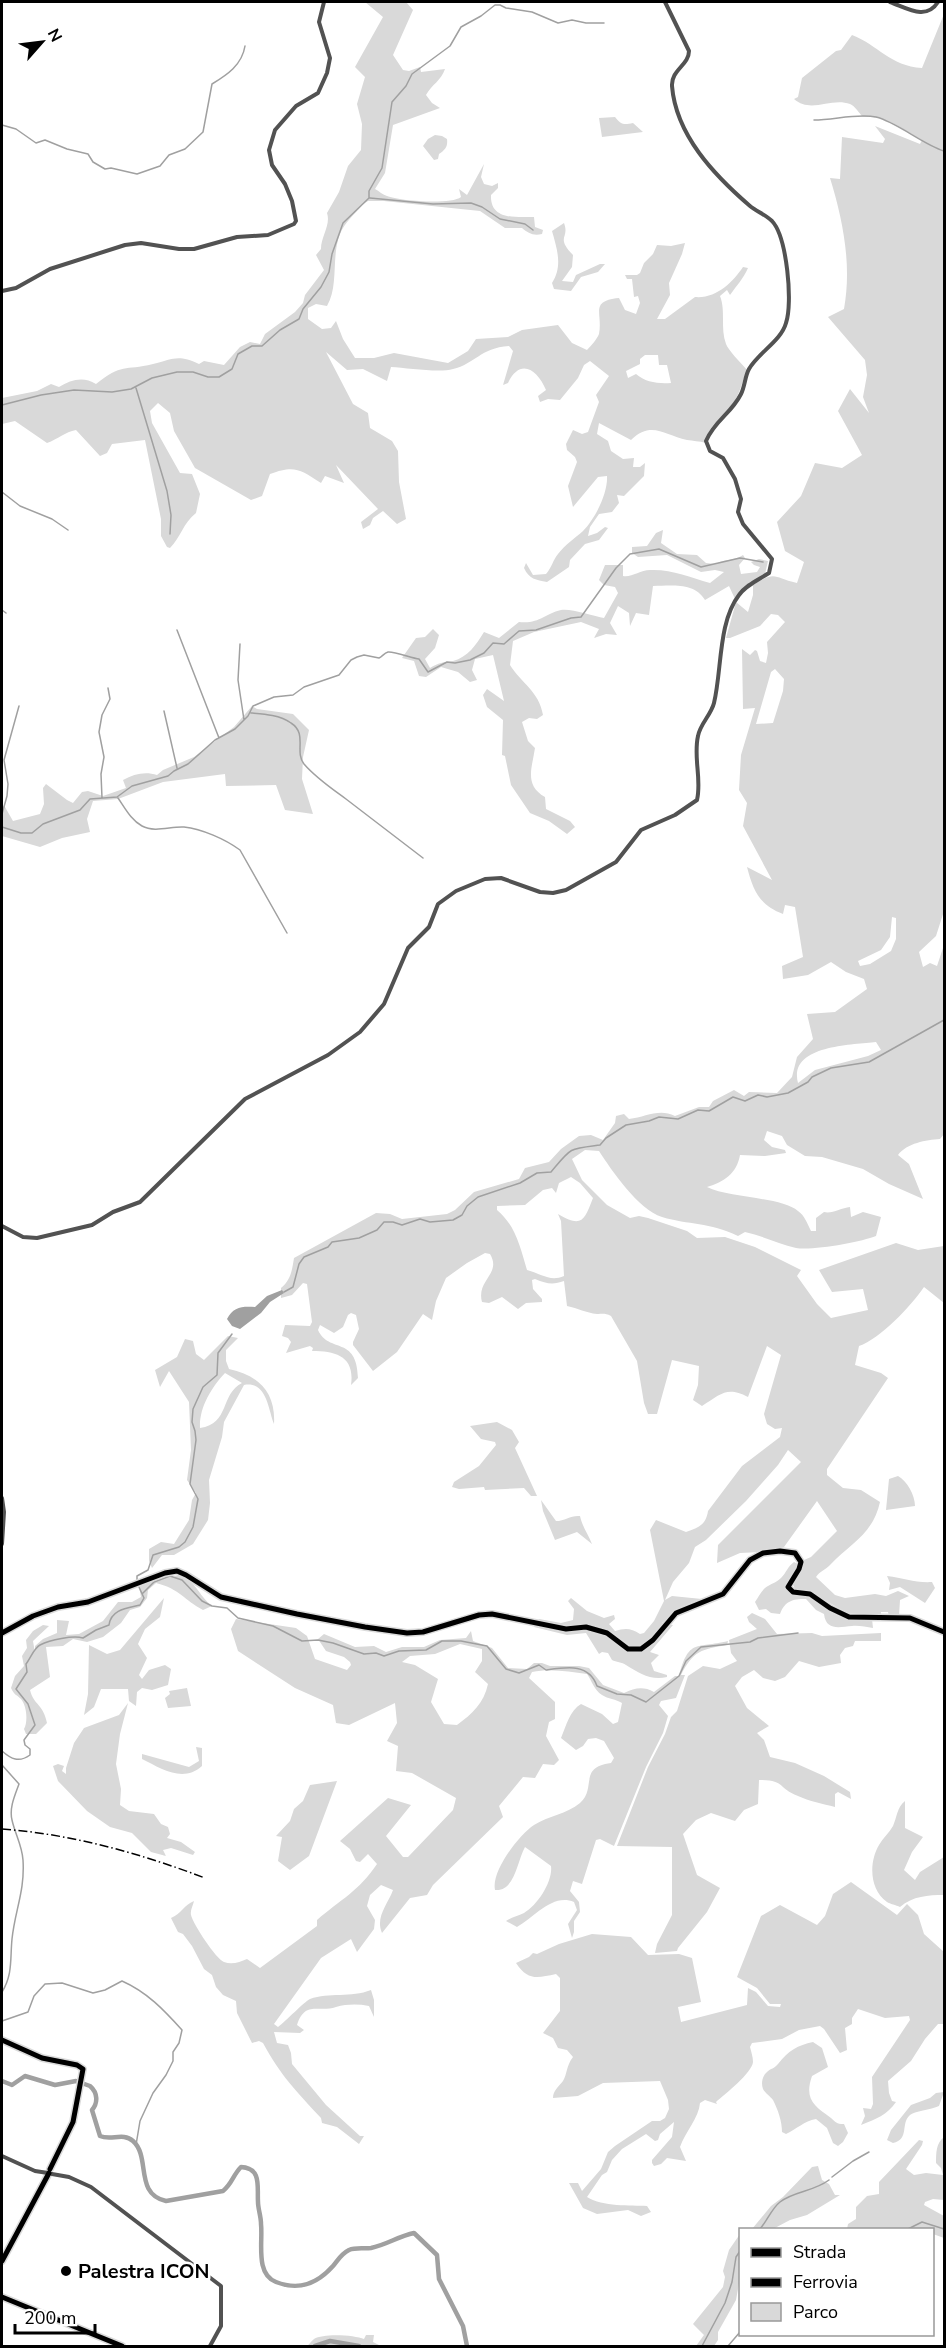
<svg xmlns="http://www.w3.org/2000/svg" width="946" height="2348" font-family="'Nunito Sans',sans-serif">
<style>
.green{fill:#d9d9d9;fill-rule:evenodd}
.water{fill:#a0a0a0}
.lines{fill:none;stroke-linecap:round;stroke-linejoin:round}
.stream{stroke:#a0a0a0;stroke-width:1.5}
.river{stroke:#a0a0a0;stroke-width:4.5}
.major-casing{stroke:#dbdbdb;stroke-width:8}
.minor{stroke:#525252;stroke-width:4}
.major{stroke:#000;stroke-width:5}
.rail{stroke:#000;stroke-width:1.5;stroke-dasharray:9 3 1.5 3;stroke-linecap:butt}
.poi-dot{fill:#000;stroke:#fff;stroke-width:2}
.labels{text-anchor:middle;stroke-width:5;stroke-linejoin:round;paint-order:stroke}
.poi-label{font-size:20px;font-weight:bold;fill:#000;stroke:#fff;text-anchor:start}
</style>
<rect width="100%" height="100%" fill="#fff"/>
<!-- green -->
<path class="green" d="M365,2h41l7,8 -20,45 10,15 6,1 11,-4 1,5 24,-3c-4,12 -13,15 -19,26l6,8 8,5 -47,17 -8,48 -10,16c4,2 8,6 12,7 12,5 64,9 74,1l-2,-8 8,6 17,-31 -3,13 3,7 8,2 6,-3v5l-7,7c-1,25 24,22 43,22l1,10 8,3 -1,4c-9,2 -14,-1 -20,-6h-17l-25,-17 -96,-10h-16l-5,3c-7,9 -19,19 -23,30 -9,22 -1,52 -13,72l-11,-2 -8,4v11l14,10 9,-1 5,-7 7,18 12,19h19l20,-5 54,10 20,-12 8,-12 32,-2 14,-7 36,-5 14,18 15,7c4,-4 10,-11 12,-16 4,-21 -10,-33 20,-36l6,12 11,4 4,-11 -2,-7 -4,1 -2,-18h-5l-2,-4h12l3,-2 4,-10 9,-9 4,-9 14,1 14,-3 -3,11 -13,29 1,12 -13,24h8l30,-22c21,2 38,-15 48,-30l5,1c-5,11 -11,17 -18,27l-3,-5 -7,6c6,15 0,32 6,48 2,6 15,19 21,26 -5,12 -7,24 -15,35 -10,14 -24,19 -26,38 -7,-2 -13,-2 -19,-3 -22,-5 -36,-20 -56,0l-32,-17 -2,11 11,7 3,10 12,8 11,-1 -1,9h7l5,-4 -1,13 -20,20 -7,-1 2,8 -7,9 -13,2 -9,13 -2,9 9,-3 8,-6 3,1 -9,12 -14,4 -15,16 -1,7 -22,15c-11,-2 -18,-3 -23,-14l2,-5 7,12 13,-1c6,-7 7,-14 12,-20 7,-9 17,-16 25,-23 12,-12 25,-38 24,-55l-9,1 -25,30 -5,-21 9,-24 -2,-5 -8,-7 -1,-6 7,-14 9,4 6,-2 11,-30 -3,-7 13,-19 -19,-15 -6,4 -6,13 -18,22 -12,-1 -8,3 -2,-6 8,-6c-9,-21 -26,-32 -38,-7l-5,2 10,-34 -4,-5c-29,2 -34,18 -56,23 -13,4 -46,-1 -62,-2l-4,14 -24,-12 -16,1 -21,-18 27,52 15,9 2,15 22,13 6,10 1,31 7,37 -9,5 -14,-13 -10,7 -3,7 -7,4 -2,-7 17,-13 -42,-44 8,18 -19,-7 -4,7c-21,-14 -27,-18 -51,-9l-8,22 -11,4 -56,-32 -21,-37 -4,-18 -12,-10 -8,8 2,12 28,50 12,1 8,20 -4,19c-13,10 -15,24 -26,35l-3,-1 -6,-11v-17l-16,-79 -33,4 -5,9 -7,3 -24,-26c-11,2 -18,9 -29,13l-32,-22 -13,3v-26l35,-7 14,-7 8,3c12,-7 24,-11 37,-3 26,-21 28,-13 57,-20 20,-5 25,-10 46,0l5,-3 20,4 16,-18 10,-5 10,2 5,-10 30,-22 8,-9 2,-8 19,-25 -8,-15 5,-6c0,-13 10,-24 6,-36l12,-21 9,-26 13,-16 1,-26 -5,-20 8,-27 -10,-10 28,-50zM645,355h13l1,10h8l4,18c-13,1 -26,-1 -35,-9l-8,4 -2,-7 14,-7v-5z
M944,14v897l-8,25 -17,16 4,15 7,-4 7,3 7,-21v189l-4,5c-14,1 -33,4 -42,16l11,9 14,35 -34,-15 -26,-15 -41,-12 -17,-1 -18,-11 -5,-9 -15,-5 -3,9 8,7 13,3 1,3 -21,3 -25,-1c-3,18 -16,27 -33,32 22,11 75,10 91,24 7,5 9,12 13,20h5v-13l8,-6c8,2 17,-4 26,-5l1,10 12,-5 18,5 -5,19c-15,6 -64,15 -80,12 -17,-4 -33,-12 -51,-16l-7,4c-29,-14 -49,-11 -76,-19 -24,-8 -50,-46 -63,-66l-14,-1 -13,9 10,21 25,25 23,13 9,-2 9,2 39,13 10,7 28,-1 30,10 46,23 -4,6 20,28 14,14 37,-8 -5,-21 -31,3 -13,-22 77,-27 22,7 26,-4v57l-20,-16c-13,19 -44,52 -65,59l-4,19 26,8 7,5 -61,91v6l16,13 18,2 19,12c-7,32 -29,41 -50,63 -5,5 -10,6 -14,12l19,18 10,3 30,-4 11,2 12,-5 11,5 -9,4 -1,16h-10l-1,-4h-7v4l-34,-3 -38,-22 -14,-1 -2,-6 9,-14 2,-10 7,-3 26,-26 -20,-30 -33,46 -23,5 -21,1 -23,10 1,-18 83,-83 -13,-12 -10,15 -32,36 -40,39 -11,7 -6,16 -16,19 -8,18 7,-4 30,3 -14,5 -26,19 11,2 -23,27 9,3 -8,8 3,8 13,4v2c-16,4 -28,-4 -41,-12 -4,-3 -10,-3 -14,-5l-4,-7 -6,-1 -3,2 -13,-21 -19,2 -33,-8 5,-8 22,4 12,-3 1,-11 -6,-8 3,-3 16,13 17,7 10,-3 1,4 -6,5 6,7c10,-3 16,-3 25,3l4,-1 10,-12 10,-20 -14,-71 6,-10 30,12c12,-4 20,-7 22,-21l34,-45 38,-29 2,-9 -7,1 -8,-5 -3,-10 17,-59 -14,-9 -19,51c-21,-11 -27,-3 -46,9l-9,-6 5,-15 1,-19 -27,-6 -15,54h-9l-4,-11 -7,-42 -26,-45c-6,-3 -8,-2 -14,-2 -11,-1 -19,-6 -30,-8l-3,-25c-11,4 -17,3 -29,-2l-3,1 1,9 9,10v3l-16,1 -8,6 -16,-12 -13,6 -7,-1c-6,-22 20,-28 8,-48l-5,-1 -18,10 -21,15 -10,23 -4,19 -9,-6 -26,38 -24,19 -20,-26v-3l6,-13 -3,-14 -5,-2 -3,2 -5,12 -9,6 -14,-8 -2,5c11,24 39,5 40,48l-7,7c4,-28 -14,-34 -39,-34l1,-3 -3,-2 -24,7 5,-11 -3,-4 -6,-2 3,-11 25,1 2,-4 -5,-38 -4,-1 -11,12 -11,3v-10c10,-8 11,-18 13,-30l82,-45 14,1 12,5 45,-5 8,-4 19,-18 45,-13 6,-11 24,-6 12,-13 18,-13 12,-1 12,5 12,-17 1,-7 8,-2 5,5c17,-2 30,-11 46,-3l24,-9h10l4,-6 21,-11 10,6 5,-4 28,1 15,-16 5,-20 16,-18 -6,-25 28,-2 32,-23 -3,-10 -18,-7 -15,-10 -23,13 -25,4 -1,-13 21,-9 -8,-50 -10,-2 -2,9c-24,-9 -30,-24 -36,-47l25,13 -29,-54 4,-23 -8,-13 2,-35 14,-47 -12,1 -1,-60 8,6 5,-5 2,1 3,10 6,2 2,-10 -1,-11 18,-20 -7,-7 -7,-1 -11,12 -30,12h-4l10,-36 12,10 5,-17v-10c24,-15 20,-7 44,-2l7,-21 -19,-11 -8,-29 24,-26 14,-33 27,5 20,-13 -24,-44 12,-22 19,24 -6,-16 4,-22 -2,-15 -37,-43 16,-8c8,-44 -1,-89 -14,-131l10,1 2,-42 41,6 2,-4 -10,-13 45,18 2,-4c-18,-10 -37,-26 -59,-23 -4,-4 -8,-11 -13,-13 -19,-7 -39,10 -56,-5l4,-2 4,-19 34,-27 5,-1 11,-15c26,10 38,31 70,33zM775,669l9,10 -1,12 -10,32 -17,1 15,-52zM892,917l4,1v21l-5,12 -21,13 -10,2 -2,-5 23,-11 9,-13zM876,1042l5,8 -13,6 -53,14 -17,13c-10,-38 54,-38 78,-41zM571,1177l9,6 13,15c-9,23 -11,30 -35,16l3,7 3,55c-14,6 -22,-2 -37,-6 -7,-23 -11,-44 -30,-60v-4l28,-1 18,-15 9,-2 4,5 3,-10z
M615,117c6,8 9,8 18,6l10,9 -41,5 -3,-19z
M435,135l7,1 5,3c1,8 -2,11 -8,15l-1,5 -4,1 -11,-14 5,-7z
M564,223c6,16 -9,13 9,32l-1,12 -10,14 11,1 3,-7 24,-11h5l-7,8 -17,5 -10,14 -17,-2 -2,-6c11,-17 5,-34 0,-52z
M663,530l-2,13 16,11 20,1 9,8 10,1c7,-5 18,-3 27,-9l2,3 -6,7 2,9 16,-2 3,-5 -6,-2 -3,-3 8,-3 9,2 -3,13 -22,14 -8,11 -6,-13 -24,14c-11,-18 -34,-14 -52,-14l-4,29 -13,-2 -6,13 -1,-13 -11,-7 -8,17 7,12 -11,-1 -12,4 5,-9 -18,-7 -47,10 -21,9 -3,24c11,18 29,26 33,50l-6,4 -8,-1 -7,4 6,19 7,7c-3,20 -11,37 10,49l1,12 24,12 5,6 -8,7 -18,-13 -19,-8 -19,-28 -6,-29 -3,-1 1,-35 -16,-13 -4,-12 4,-6 17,12 -11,-46 -18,4 -3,11 5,10 -7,2 -12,-10 -17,-5 -15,10 -7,-1 -5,-15 -12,-3 14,-20 9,-1 8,-8 6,6 -4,13 -10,11 5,9c8,-5 14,-6 23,-7 15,-4 23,-16 31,-29l15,6 20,-16c21,2 25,-8 42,-12 9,-2 33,6 43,8l14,-25 -3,-6 -11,-2 -5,-5 6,-15h18v11c8,2 17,-6 27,-6 21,-1 40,7 60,13l14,-11 -9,-2 -14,2 -34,-17 -29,2 -6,-4v-6l15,-1 9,-13z
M252,706l5,3 36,5 16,16 -6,27 -1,22 11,35 -28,-4 -9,-25 -50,1 -1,-12 -62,8 -45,17 -25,2 -6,18 3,13 -28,6 -22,9 -38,-11v-31l3,2 8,14 27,-7 4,-10 -1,-16 3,-4 21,16 6,3 9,-11 6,-1 15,5 23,-8 -3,-8c11,-6 22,-9 34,-5l6,-5 31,-13 40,-30z
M228,1336l10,2 -12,12v11l3,8c29,6 47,23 45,55 -6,-15 -7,-43 -30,-39l-20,37 -2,15 -13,43 1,23 -2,17 -15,24 -19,11h-12l-10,13 -3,-7v-12l12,-7 13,2 15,-24 3,-20 4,-7 -9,-13 4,-30 -2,-48 -20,-31 -9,16 -5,-17 22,-13 8,-18 8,2 3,13 8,6zM225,1373l17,10c-22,11 -12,41 -42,45 -1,-20 11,-40 25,-55z
M497,1422l15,8 7,12 -4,6 22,48h-6l-7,-8 -39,2 -1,-3 -25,2 -7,-2 2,-5 25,-16 17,-21 -1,-3 -14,-3 -11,-13z
M898,1476c9,5 17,19 17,30l-29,4 3,-31z
M541,1500l15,21c9,0 15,-6 24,-5 2,10 8,18 12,28l-15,-12 -22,8 -12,-29z
M794,1562l4,2c0,9 -10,15 -12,24l4,6 20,2 30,19 32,4 1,9c-7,-1 -15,-3 -21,-2 -13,1 -26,5 -28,-12l-8,-4 -10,-11c-14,0 -21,2 -26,15l-9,-1 -5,-4 -7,1 -4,-8c4,-6 7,-13 13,-16 5,-3 9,-4 13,-8 6,-6 6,-11 13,-16z
M170,1574l3,3 5,-2c20,7 19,19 34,31l-9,4c-19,-10 -23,-21 -47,-27l-8,7 -1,8 -7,9 -10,3 -9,13 -18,14 -16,5 -14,-3 -10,7 -17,1 4,30 -20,13c4,16 13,13 17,33l-11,11h-10l-2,-5c4,-7 3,-23 -3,-30 -4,-4 -7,-4 -10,-11l4,-12 9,-10 -2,-10 5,-8 -1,-8 7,-9 10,-6 6,1 -16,15 2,12v-7l8,-7 14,-6v-13l12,1 -3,14 13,-1 24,-13 15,-19h14l9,-5 -2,-11 8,-5z
M887,1576c17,2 28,7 45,6l3,6 -10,15 -25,-16 -11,3 1,-7z
M164,1598l-4,19 -15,12 -7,15 9,14 -8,17 3,4 7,-9 16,-5 6,4 -3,16 -16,5 -10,-2 -5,4 -1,14 -7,-5 -1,-12h-27l-7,18 -10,8 4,-21 1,-49 18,9 13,-4z
M752,1613l13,6 12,15 35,-1 10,3 59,-3v8h-26l-2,5 -8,2 -5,7 1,8 -22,4 -20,-6 -14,16 -10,4 -12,-3 -9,-8 -12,7 -7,9 12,22 22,18 -12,7 7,7 6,17 25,6 29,13 26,16 1,7 -13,-7 -3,2v13c-12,-3 -26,-6 -37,-11 -21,-8 -12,-16 -39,-16l-1,24 -14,6 -9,11 -24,-8 -15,7 -13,14 14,41 23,13 -13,24 -29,36 -1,3 -22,2 2,-9 15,-29v-68l-55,-1 31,-79 17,-33 6,-17 6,-6 11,-35 15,-10 17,3 17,-8 -6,-8 -2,-13 28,-11 -8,-7 -2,-5z
M236,1619l60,9 11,8 8,23 32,11 4,-5 -1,-3 -6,-5 -18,-6 -8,-12 6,-5 31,13 19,-1 12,6 16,-5h22l16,-7 26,-2 5,-7 2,10 19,7 16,20 19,1 7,-6h8l8,3h29l10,2 14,17 21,8c11,-5 19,-7 30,-1l21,-16h4c10,-38 17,-27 49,-35l-1,4c-25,4 -34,6 -46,30h4l-9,23 -15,3 -2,4 9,11 -5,17 -17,34 -32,79 -14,-7 -4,1 -14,44 -9,-3 -3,10 9,11 1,10 -6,9v11l-2,6 -4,-14 9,-14 -3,-8c-22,-9 -40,16 -57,25l-11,-6c6,-4 12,-5 18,-8 14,-8 29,-32 27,-47l-26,-19c-8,14 -10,45 -30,43 -4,-19 24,-55 39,-65 14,-9 33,-11 46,-22 17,-15 -2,-36 31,-40l3,-5 -10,-17 -8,-3 -8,1 -5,7 -7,4 -15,-12c5,-12 9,-28 20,-34l21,10 11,10 5,-2 4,-19c-6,-4 -14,-4 -20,-8 -8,-5 -10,-14 -15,-21 -18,-2 -36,-6 -55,-2l-3,6 26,24v17l-6,3 -3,14 13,24 -5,5 -11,-1 -8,14 -12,-1 -24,29 4,11 -70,68 -6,10 -17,3 -28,35c-7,-16 6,-29 11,-43l-12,-5 -11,10 -3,11 8,14 -1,9 -17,23 -6,-13 -30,19 -47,66 4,3c8,-6 26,-25 32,-28 19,-7 41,-1 61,-9l3,10v17l-5,-11c-11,-2 -22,-2 -33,1 -17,6 -31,-7 -39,18l7,5 -4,3 -26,-1 3,11 11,2 3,8 1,11 34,41 34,31h4l-5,8 -22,-17 -15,-4 -1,-5c-24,-26 -41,-43 -58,-75l-4,-2 -7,2 -15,-30 -1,-12 -13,-6 -7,-8 -4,-12 -8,-6 -12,-23 -9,-12 -5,-2 -7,-14c10,-4 13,-13 23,-17 -1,5 -4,9 -3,14 2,9 25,44 33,47 8,3 16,0 23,-3l13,9 57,-42v-6c23,-20 42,-29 60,-56l-9,-10 -8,8 -4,-1 -6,-12 -10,-8 48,-43 23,7 -25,31 17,21h5l45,-47 3,-12 -44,-25 -16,-2 2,-25 -11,-5 10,-18 -2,-20 -46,22 -13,-2 -3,-18 -38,-17 -57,-37 -7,-22zM460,1644l22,5v12l-7,11 13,12c-4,19 -16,30 -31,41l-13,-1 -13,-22 7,-23 -23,-14 -13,-3 8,-6 25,-2z
M187,1688l4,18 -23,2 -3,-10 5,-4 -1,-3z
M128,1703l-8,31 -4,30 5,25 -1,16 9,6 25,3 7,10 7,3 2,7 -3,4 14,4 14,10 -2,3 -22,-7 -8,2 3,6 -15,-4 -19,-19 -22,-6 -23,-16 -29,-30 -5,-15 5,-2 6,2 -2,5 4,3v-6l8,-25 10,-15 35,-13z
M196,1747l6,1v18c-19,17 -40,3 -60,-7v-5l47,13 10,-6z
M337,1781l-28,75 -19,14 -12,-9 4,-24 -6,-1 14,-15 4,-12 9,-8 7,-16z
M905,1801v27l18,9 -11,15 -8,18 11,10 5,-8 24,-15v38c-16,0 -31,1 -44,12 -4,-2 -10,-3 -13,-5 -18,-13 -18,-40 -8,-57 4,-7 10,-12 14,-19 4,-9 4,-19 12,-25z
M851,1882l46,33 10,-11 11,11 6,19 20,18v72h-6l-13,15 -14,22 -23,20 1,12 3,8 4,1c-9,13 -20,17 -35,23l4,-9 -2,-8 8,1 2,-5 -1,-27 38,-57 -1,-4 -24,2 -27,-9 -6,9v6l-7,4 2,22 -7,3 -16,-24 -4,-3 -21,4 -17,9 -30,4 -2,4c1,4 3,10 3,15 -1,11 -28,32 -37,40l1,2 -12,-4 -5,3c-1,15 -15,29 -20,44l6,14 -19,-3 -6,6 -7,2 -2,-3v-3l20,-23 2,-15 -14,12 -2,6 -3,1 -9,-7 -24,15 -10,11 -5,12 -5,3 -15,22c16,10 43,8 60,9l4,6 -10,4 -13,-6 -31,4 -14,-6 -14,-25h9l4,8 19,-22 7,-17 7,-6 37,-25h8l5,-3 4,-9 -1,-9 -8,-19 -57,2 -25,13 -25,2c0,-7 5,-11 10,-17 4,-6 3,-15 10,-24l-6,-7 -9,-2 -5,-10 -10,-5 17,-22v-33l-4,-4c-19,4 -28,7 -40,-11l13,-6 4,-4 4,1 22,-10 33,-10 39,3 17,18 31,-1 13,4 9,44 -23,5 3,15 66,-17 1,-17 8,4 12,14 12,1 1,-3h-11l-13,-16 -20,-11 24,-61 19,-11 37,20 8,-9 8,-22z
M813,2042l9,6 6,19 -16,9c-8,23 2,30 19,42 5,4 5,6 13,6l4,9 -5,9 -5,4 -5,-3 -6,-15 -11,-9c-12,2 -19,10 -30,15l-4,-2c0,-11 -4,-22 -9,-32 -3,-4 -8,-7 -10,-11 -2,-5 -1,-13 4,-17 4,-4 7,-3 11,-8 10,-13 20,-19 35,-22z
M944,2092l-5,14c-8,4 -25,5 -29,9 -10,9 0,24 -17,28l-6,-3 4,-10 20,-25 19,-7 6,-5z
M944,2137v63l-11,-1 -8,3 -1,3 20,11v22l-11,-4 -1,-4 -85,-1 1,-5 8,-5v-12l11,-11 12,-2v-12l40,-42 4,1 -1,4 -16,24 8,6 12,-2 17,2 -2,-7 -5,-5c0,-10 0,-20 8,-26z
M818,2166l4,14 7,4 6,11h5l-33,20 -17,5 -17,9h-21l19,-23 12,-9 29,-30z
M740,2234v44l-4,22 -18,32v8l-4,6h-18l8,-11 -11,-11 30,-37 2,-10 -2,-6 6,-21z
M366,2335h8l-1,7 8,4h-74c3,-2 4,-5 7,-7 9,-6 41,-4 50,0z"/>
<!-- water -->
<path class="water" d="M282,1290l2,3 -14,9 -9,11 -21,16 -8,-3 -5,-7c6,-12 15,-13 28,-12l12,-11z"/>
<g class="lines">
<!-- stream -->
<path class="stream" d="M814,120c20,0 43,-7 62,-3 21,5 46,27 68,34
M2,125l14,4 20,14 9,-3 22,9 21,5 5,8 12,7 6,-1 26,6 23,-8 9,-11 16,-6 18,-17 9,-48c15,-9 30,-19 33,-38
M370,198l63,6 38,-1 11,4 18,12 25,5 8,6
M136,388l31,103 4,24 -1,19
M2,405l39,-10 33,-5 38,2 19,-3 21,-11 25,-6h16l15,5h11l13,-8 6,-15 14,-8h10l18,-16 19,-11 4,-10 18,-22 8,-15 3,-18 11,-31 26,-25v-7l13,-23 10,-66 14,-16 6,-12 38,-28 11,-19 20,-11 14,-11h5l6,3 26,4 26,11 14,-3 14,3h18
M2,492l18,14 32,13 16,11
M2,610l4,3
M177,630l42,108
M240,644l-2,36 6,40
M164,711l13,57
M251,713c13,1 29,2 40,10 17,11 3,28 13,41 12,14 27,24 42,35 26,20 51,39 77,59
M102,798l-1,-24 3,-17 -5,-25 3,-17 8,-16 -2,-11
M118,798c7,10 13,22 24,28 13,7 29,0 42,1 18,2 41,12 56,23l47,83
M2,814l5,-18 1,-12 -4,-24 15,-54
M2,827l19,6h11l11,-9 37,-14 10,-11 27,-2 15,-11 36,-10 6,-5 14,-7 27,-24 20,-11 13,-13 5,-10 21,-9 19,-2 11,-8 35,-12 12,-15 6,-3 7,-2 15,3c3,-1 5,-5 9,-6 5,-1 24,6 31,7l9,13 19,-10 8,1 15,-3 14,-7 9,-10 11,1 15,-13 17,-1 35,-12 10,-1 35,-49 14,-14 29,-5 42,18 39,-9 23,4
M284,1292l9,-5 6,-23 5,-7 24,-10 4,-5 27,-4 18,-8 7,-8h9l9,3 18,-6 10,3 23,-2 9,-5 5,-9 11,-9 42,-14 17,-10 14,-1c21,-25 17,-23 49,-27l6,-7 20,-13 23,-4 10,-4 19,2 20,-9 11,1 24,-14 12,4 13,-6 9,2 21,-4 20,-11 4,-5 19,-9 38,-6 75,-42
M137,1581v-5l11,-6 5,-15 26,-8 6,-5 8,-15 5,-28 -8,-15 6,-44 -1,-9 -3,-9 1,-13 10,-22 14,-12 1,-22 14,-19
M143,1593l11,-11 16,-6 12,4 20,21 10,5 15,2 11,10 35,8 29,15 16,-1 15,3 31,11 12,-1 8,3 15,-5 27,-1 16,-9h19l26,5 19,23 13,4 20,-8 7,5c21,-3 43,-7 51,16l20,8 14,1 15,7 33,-26 7,-15 15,-14 49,-5 8,-4 40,-5
M2,1751c9,8 17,12 28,4v-6l-5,-4 -1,-5 11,-15 -7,-21 -12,-15 11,-17 -1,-8c4,-5 8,-16 14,-19 10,-5 33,-10 43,-7l13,-8 13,-5c2,-16 19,-17 31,-20l4,-7 -6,-13
M2,1765l17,19c-4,11 -10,24 -7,36 3,14 10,25 11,40 2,31 -8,50 -11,79 -2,20 1,35 -10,53
M2,2021l26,-9 6,-16 11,-12 17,-1 31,10 12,-3 17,-9c25,11 42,29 60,49l-3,13 -6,9v9l-7,14 -13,18 -13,28 -4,24
M832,2177l21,-16 16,-9
M759,2230c8,-8 12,-21 21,-28 14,-11 33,-10 49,-22
M906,2230l16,-8 22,7
M702,2346l23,-43 7,-21 4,-25 4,-6
M728,2346l12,-14"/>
<!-- river -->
<path class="river" d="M2,2081l10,4 13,-9 30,9 21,-4 14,5c8,7 8,17 2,24l8,26c11,5 23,-4 33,5 18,16 1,53 33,60l57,-10c9,-7 10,-16 18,-24 21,1 16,20 17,35 0,7 3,14 3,22 2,18 -6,50 15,58 23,9 41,2 57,-16 5,-6 8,-12 16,-16 7,-3 15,-1 22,-2 15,-3 28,-12 43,-15l23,22 2,24 24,47 4,20
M315,2346l15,-5 29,5"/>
<defs>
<path id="major" d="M2,1633l31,-17 25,-9 30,-5 77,-29 12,-2 9,4 35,22 76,17 68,13 42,6 16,-1 56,-17 13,-1 74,15 20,-2 21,6 21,16h13l12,-9 23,-27 47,-19 27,-34 13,-7 17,-2 15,2 6,9 -2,7 -11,18 5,5 17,2 20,14 19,9 61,1 34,14
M2,2040l40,18 35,7 6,4 -10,53 -23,47
M2,2261l47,-88
M2,2297l120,49"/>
</defs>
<!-- major casing -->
<use href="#major" class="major-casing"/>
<!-- minor -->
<path class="minor" d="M890,2c17,6 36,19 48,0
M2,291l14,-3 34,-19 75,-24 16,-2 38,6h15l43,-12 31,-2 26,-11 2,-3 -4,-20 -7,-17 -13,-19 -3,-15 6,-20 21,-24 22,-13 9,-20 3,-15 -11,-36 5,-20
M2,1226l21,11 14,1 55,-13 21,-13 27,-10 105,-103 83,-44 32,-23 24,-28 24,-56 21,-21 9,-23 18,-13 29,-12 16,-1 39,14 13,1 13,-3 50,-28 25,-32 34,-15 22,-15c5,-21 -4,-42 1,-64 2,-12 13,-21 16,-33 8,-33 4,-81 25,-108 7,-10 19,-15 30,-22l3,-14 -29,-35 -5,-12 3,-13 -6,-20 -12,-21 -13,-7 -4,-10c9,-21 25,-27 35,-47 4,-8 4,-18 8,-25 10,-17 32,-28 37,-46 7,-20 1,-86 -14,-102 -6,-6 -16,-10 -22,-15 -36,-31 -74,-71 -78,-120 -1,-16 17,-21 17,-35l-24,-49
M2,1498l2,14 -2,32
M2,2156l33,15 13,2
M52,2174l17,3 22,10 130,99v40l-11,20"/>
<!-- major -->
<use href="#major" class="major"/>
<!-- rail -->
<path class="rail" d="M2,1829c69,5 137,24 203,49"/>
</g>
<!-- markers -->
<circle class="poi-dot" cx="66" cy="2271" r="6"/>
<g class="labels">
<!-- poi labels -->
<g class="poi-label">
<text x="78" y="2278">Palestra ICON</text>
</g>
</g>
<!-- border -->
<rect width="946" height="2348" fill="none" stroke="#000000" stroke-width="6"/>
<!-- legend -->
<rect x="739" y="2228" width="195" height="108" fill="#ffffff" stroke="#999999" stroke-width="1.5"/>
<rect x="751" y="2248" width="30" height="9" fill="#000000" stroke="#999999" stroke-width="1.5"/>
<text x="793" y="2258" font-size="18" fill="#000000">Strada</text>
<rect x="751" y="2278" width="30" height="9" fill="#000000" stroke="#999999" stroke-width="1.5"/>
<text x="793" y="2288" font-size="18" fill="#000000">Ferrovia</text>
<rect x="751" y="2303" width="30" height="18" fill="#d9d9d9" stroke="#999999" stroke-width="1.5"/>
<text x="793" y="2318" font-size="18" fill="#000000">Parco</text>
<!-- north arrow -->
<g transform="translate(42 42) rotate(62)" stroke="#ffffff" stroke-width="4.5" paint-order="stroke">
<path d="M0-4.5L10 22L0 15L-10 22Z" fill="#000000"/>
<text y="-9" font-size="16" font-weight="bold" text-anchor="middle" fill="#000000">N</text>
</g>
<!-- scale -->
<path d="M15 2324v9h80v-9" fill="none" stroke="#000000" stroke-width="3"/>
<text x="24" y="2324" font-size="18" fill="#000000" stroke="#ffffff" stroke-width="4.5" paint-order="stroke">200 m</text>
</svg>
